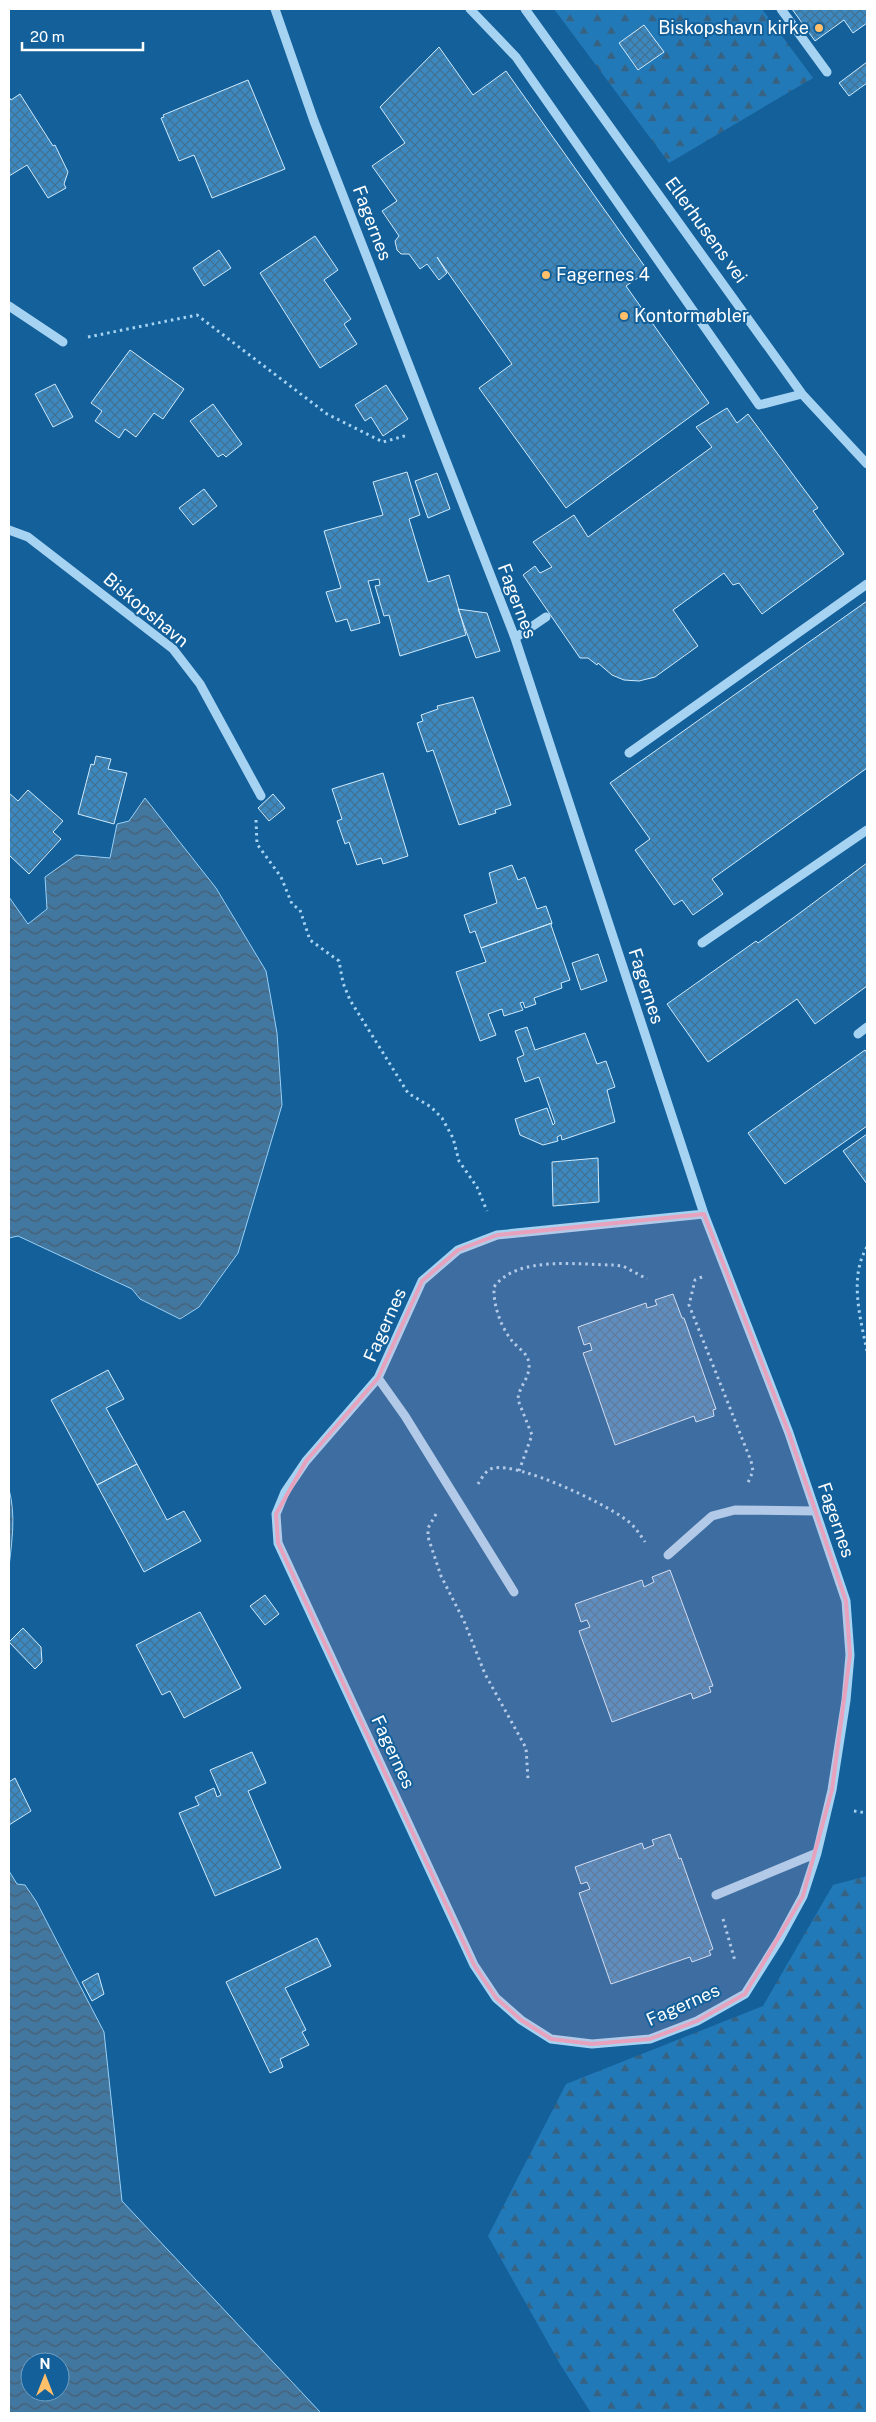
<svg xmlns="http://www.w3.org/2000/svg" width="876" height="2422" font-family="'Public Sans',sans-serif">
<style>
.forest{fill:url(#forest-firs)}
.water{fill:url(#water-waves);stroke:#99d0f6;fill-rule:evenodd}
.building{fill:url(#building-cross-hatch);stroke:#cfeafd}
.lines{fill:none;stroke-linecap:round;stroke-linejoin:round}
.path{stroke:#a7d3f3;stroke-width:3;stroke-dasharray:2.5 4;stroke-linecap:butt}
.minor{stroke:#a7d3f3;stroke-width:9}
.marked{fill:#e7a3bd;fill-opacity:0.2;stroke:#e7a3bd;stroke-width:4;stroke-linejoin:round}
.poi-dot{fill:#ffc069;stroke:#13609a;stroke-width:2}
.labels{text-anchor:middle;stroke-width:4;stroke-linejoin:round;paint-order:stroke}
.poi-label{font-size:18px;fill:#fff;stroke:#13609a;text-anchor:start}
.street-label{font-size:18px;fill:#fff;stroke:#13609a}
</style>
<defs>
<pattern id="forest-firs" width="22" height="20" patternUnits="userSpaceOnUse" patternTransform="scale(1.25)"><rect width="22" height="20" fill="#2279b7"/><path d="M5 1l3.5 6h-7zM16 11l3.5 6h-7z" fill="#376282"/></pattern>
<pattern id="water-waves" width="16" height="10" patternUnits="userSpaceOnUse" patternTransform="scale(1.25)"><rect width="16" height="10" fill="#4277a0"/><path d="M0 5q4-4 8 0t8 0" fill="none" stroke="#485f72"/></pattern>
<pattern id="building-cross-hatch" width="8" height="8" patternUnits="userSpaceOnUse" patternTransform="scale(1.25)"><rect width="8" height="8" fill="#3c89c1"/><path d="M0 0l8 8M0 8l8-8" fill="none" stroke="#427192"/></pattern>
</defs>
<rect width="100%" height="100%" fill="#13609a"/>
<!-- forest -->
<path class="forest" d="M554,9h208l51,69 -144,85z
M867,1876v537h-276l-31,-49 -72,-128 78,-152 197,-78 70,-121z"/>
<!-- water -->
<path class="water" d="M145,798l71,90 50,83 11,62 5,72 -44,148 -39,54 -19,12 -40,-20 -8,-10 -114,-53 -9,2v-341l19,27 19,-15 -2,-32 31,-22 34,3 7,-34 12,-3z
M9,1489c7,27 3,51 0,78z
M9,1871l8,13 8,1 11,16 68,131 18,169 199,212h-312zM30,2362h30v30h-30z"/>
<!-- building -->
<path class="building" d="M792,9h75v14l-14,10 -9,-13 -29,21z
M644,25l20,27 -26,18 -19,-27z
M439,47l34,48 33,-24 142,200 -22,15 83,117 -143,105 -87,-120 33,-24 -75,-107 10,16 -8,7 -12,-16 -7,5 -11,-15h-8l-4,-4 -2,-9 4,-5 -17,-25 15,-10 -25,-35 33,-23 -25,-36z
M867,62v21l-18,13 -10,-13z
M248,80l37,89 -73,29 -18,-43 -15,6 -18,-43 3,-1 -1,-2z
M20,94l33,52 2,-1 13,27 -4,12 2,4 -18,10 -21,-33 -18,11v-79l2,3z
M315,236l23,34 -14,10 27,39 -7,5 13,20 -37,24 -60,-95z
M219,250l12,18 -27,18 -11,-18z
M130,350l54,39 -21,30 -9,-6 -18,24 -11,-8 -6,9 -24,-17 7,-10 -11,-8z
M55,384l18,33 -20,10 -18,-33z
M386,385l22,34 -25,17 -12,-19 -6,4 -10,-16z
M213,404l29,40 -16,13 -3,-3 -5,3 -28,-36z
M727,408l10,15 11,-9 70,94 -5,3 31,43 -82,60 -23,-31 -6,2 -9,-12 -51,37 25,36 -43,31 -16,4 -15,-1 -12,-5 -14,-12 -1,2 -9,-7h-8l-57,-83 12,-9 5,7 12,-6 -19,-25 41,-27 14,22 124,-90 -16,-20z
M407,472l13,43 -11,4 19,63 21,-7 17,60 -66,21 -11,-41 -5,1 -9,-30 5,-1 -1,-6 -11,2 12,42 -29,8 -4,-12 -11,3 -10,-30 15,-4 -17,-57 59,-16 -10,-33z
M437,473l13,36 -22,9 -13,-37z
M204,489l13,17 -24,19 -14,-17z
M867,601v167l-155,111 11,15 -30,21 -11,-15 -8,5 -39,-55 15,-11 -40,-56z
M458,609l29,4 13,38 -24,7z
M473,697l38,108 -16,5 1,3 -37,12 -26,-75 -6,2 -10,-29 6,-2 -2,-6 17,-6 -1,-3z
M96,756l15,3 -3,10 19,4 -13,51 -36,-10 13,-50 3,1z
M383,773l25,83 -25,8 -2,-6 -24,7 -8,-23 -4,2 -8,-23 5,-2 -10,-30z
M28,790l35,31 -10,11 8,7 -32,35 -20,-19v-62l9,8z
M273,794l12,14 -16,13 -11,-13z
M867,863v123l-52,38 -18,-25 -89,63 -41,-58 89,-63 2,2 35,-25z
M512,865l6,15 7,-3 12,32 9,-3 6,17 -71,25 -6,-17 -5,2 -6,-18 33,-12 -8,-30z
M552,923l-1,2 19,55 -9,3 1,5 -28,10 2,6 -11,4 -2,-6 -3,1 3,7 -19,6 -2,-7 -14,5 8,21 -16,6 -24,-69 30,-10 -5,-14z
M598,954l9,27 -26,9 -9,-27z
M527,1027l8,23 50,-17 12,31 9,-3 9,26 -8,3 8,32 -53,18 -1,-5 -4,2 1,4 -15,4 -23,-10 -5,-16 32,-11 6,17 2,-2 -16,-46 -14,5 -8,-24 7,-3 -9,-24z
M865,1050l2,3v73l-82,58 -37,-51z
M867,1134v50l-24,-33z
M598,1158l1,44 -46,4 -1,-44z
M673,1294l9,24h2l32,91 -3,1 1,6 -18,6 -2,-6 -79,29 -32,-92 9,-3 -2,-7 -6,2 -6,-18 68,-24 1,5 10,-3 -2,-5z
M108,1370l16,29 -18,9 31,56 -40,21 -46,-85z
M137,1464l30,56 17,-9 17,30 -57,31 -47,-87z
M670,1570l43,116 -4,1 2,5 -18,7 -2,-6 -79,29 -33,-91 11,-4 -3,-7 -6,2 -6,-18 67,-24 2,7 10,-5 -2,-5z
M265,1595l14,19 -14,11 -15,-19z
M200,1612l41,76 -57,30 -14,-27 -8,4 -26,-50z
M23,1628l18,19 1,15 -7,7 -26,-27z
M252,1752l14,31 -18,8 33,77 -66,28 -36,-83 20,-8 -4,-8 19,-9 3,9 4,-2 -11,-25z
M15,1778l16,33 -22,14v-43z
M670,1834l9,25 2,-1 32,91 -4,2 2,4 -19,7 -2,-5 -79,27 -32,-91 11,-4 -3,-7 -6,2 -6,-17 67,-24 2,6 10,-4 -2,-5z
M317,1938l14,28 -46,22 21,42 -4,2 7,13 -29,14 3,8 -13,6 -44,-91z
M98,1973l6,21 -12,7 -10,-19z"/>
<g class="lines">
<!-- path -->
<path class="path" d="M88,337l109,-22 130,99 56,28 25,-7
M256,820l1,24 24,33 11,27 8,6 10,30 29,21 4,22 7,17 58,93 23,14 11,11 11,20 6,23 18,26 10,24
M867,1247c-18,30 -7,70 0,104
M702,1277l-7,3 -6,25 62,156 2,10 -6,14
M519,1471l13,-36 -14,-35c0,-13 12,-21 11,-36 -1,-11 -10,-15 -16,-22 -12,-14 -20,-37 -19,-55 23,-32 85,-22 120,-22l9,1 24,13
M478,1484c4,-6 8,-15 16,-16 26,-5 108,34 131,51 9,6 14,14 20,23
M436,1514l-8,14v9l13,39 23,45 21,53 41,74 2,31
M854,1811l13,2
M723,1919l12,42"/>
<!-- minor -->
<path class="minor" d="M275,9l39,112 201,517 189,576 85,219 57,168 4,54 -4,45 -14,90 -15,63 -14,43 -24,44 -34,54 -48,27 -47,18 -58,5 -41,-5 -30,-19 -25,-22 -22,-33 -196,-422 -2,-29 9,-22 21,-31 72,-83 44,-97 36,-31 39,-15 207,-21
M470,9l46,48 243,348 43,-11
M525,9l277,385 65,70
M781,9l46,63
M9,306l54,36
M9,530l19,7 145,112 27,35 61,112
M515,638l31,-21
M629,753l238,-169
M702,943l165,-113
M858,1034l9,-7
M378,1378l27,38 109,176
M668,1555l44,-39 23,-6 80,1
M716,1895l101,-42"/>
</g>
<!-- marked area -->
<path class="marked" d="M704,1214l85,219 57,168 4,54 -18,135 -29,106 -58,98 -48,27 -47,18 -58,5 -41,-5 -30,-19 -25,-22 -22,-33 -196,-422 -2,-29 30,-53 72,-83 44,-97 36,-31 39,-15z"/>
<!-- markers -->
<g class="poi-dot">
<circle cx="819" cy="28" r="5"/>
<circle cx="546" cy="275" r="5"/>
<circle cx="624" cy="316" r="5"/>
</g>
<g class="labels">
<!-- poi labels -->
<g class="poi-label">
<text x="809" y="34" text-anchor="end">Biskopshavn kirke</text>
<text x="556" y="281">Fagernes 4</text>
<text x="634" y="322">Kontormøbler</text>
</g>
<!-- street labels -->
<g class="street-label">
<text transform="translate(372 223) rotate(69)" y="6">Fagernes</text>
<text transform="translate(706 230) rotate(54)" y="6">Ellerhusens vei</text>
<text transform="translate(517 601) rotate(69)" y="6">Fagernes</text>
<text transform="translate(146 610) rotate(40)" y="6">Biskopshavn</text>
<text transform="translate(646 986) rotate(72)" y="6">Fagernes</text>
<text transform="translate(385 1325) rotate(-66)" y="6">Fagernes</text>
<text transform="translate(836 1520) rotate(71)" y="6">Fagernes</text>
<text transform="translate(393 1752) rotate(65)" y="6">Fagernes</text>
<text transform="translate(683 2005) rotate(-24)" y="6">Fagernes</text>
</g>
</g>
<!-- border -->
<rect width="876" height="2422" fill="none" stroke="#ffffff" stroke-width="20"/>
<!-- north arrow -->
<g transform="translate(45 2377)"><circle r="24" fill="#13609a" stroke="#71a0c2"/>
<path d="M0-4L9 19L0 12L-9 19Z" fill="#ffc069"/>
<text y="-8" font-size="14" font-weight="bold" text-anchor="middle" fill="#ffffff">N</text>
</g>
<!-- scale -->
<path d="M22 42v8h121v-8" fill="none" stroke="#ffffff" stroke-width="2.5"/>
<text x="30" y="42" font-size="15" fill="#ffffff" stroke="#13609a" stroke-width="4" paint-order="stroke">20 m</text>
</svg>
